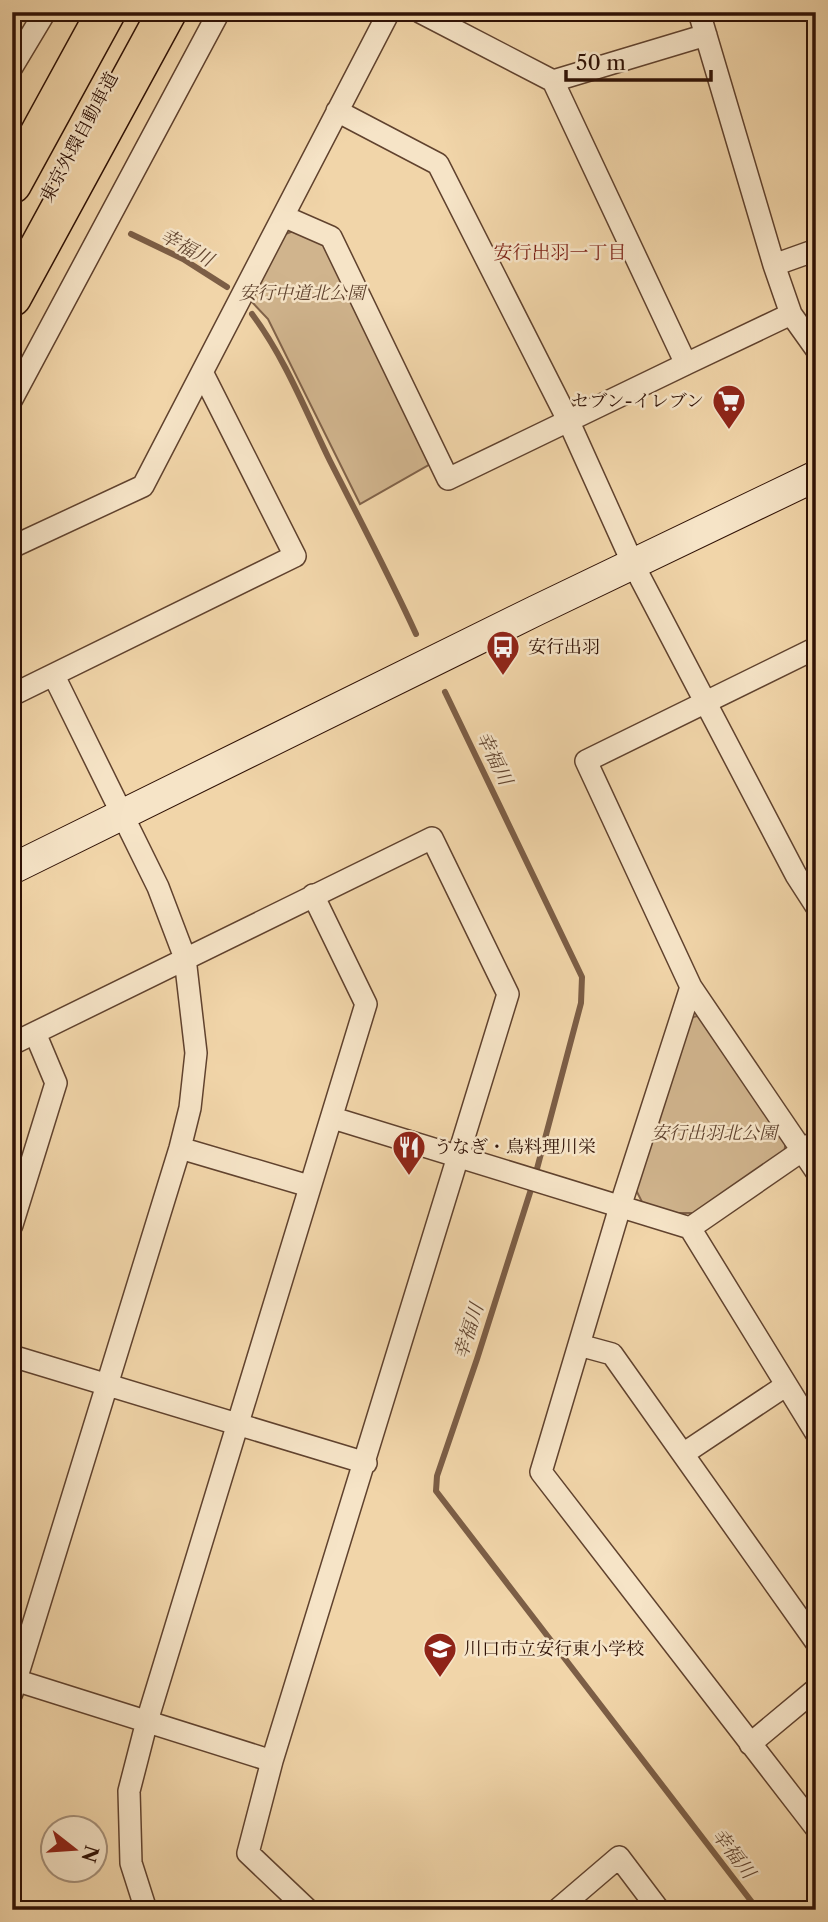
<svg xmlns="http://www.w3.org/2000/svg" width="828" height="1922" font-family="'Libre Caslon Text','Noto Serif JP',serif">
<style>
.green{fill:#d0b48d;stroke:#806249;stroke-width:2}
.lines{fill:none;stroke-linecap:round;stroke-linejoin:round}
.stream{stroke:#7c5e46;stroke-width:6}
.street-casing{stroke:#60422e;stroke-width:24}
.secondary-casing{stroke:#2f1105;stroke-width:32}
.highway-casing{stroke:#2f1105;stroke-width:41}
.street{stroke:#f6e4c7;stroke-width:21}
.secondary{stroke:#f6e4c7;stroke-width:30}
.highway{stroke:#f1d5a9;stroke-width:38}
.labels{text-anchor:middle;stroke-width:5;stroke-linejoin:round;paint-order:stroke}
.street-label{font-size:18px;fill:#2f1105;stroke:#f6e4c7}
.park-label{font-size:18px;font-style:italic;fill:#5f422e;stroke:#f6e4c7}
.poi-label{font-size:18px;fill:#2f1105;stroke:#f6e4c7;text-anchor:start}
.water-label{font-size:19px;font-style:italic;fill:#624530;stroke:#f6e4c7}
.neighbourhood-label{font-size:19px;fill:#7a1f14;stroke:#f6e4c7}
</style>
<rect width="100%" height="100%" fill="#f1d5a9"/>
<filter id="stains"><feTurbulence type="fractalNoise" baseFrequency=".00286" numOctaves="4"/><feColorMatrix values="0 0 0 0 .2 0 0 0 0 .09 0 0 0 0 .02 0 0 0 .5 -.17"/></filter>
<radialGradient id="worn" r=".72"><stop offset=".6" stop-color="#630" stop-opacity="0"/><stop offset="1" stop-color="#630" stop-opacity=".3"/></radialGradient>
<!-- green -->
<path class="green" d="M296,230l29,16 107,217 -72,41 -92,-185 -17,-18 32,-66z
M704,1014l82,126 -2,14 -88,59h-20l-33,-9 -7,-14 54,-172z"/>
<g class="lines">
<!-- stream -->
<path class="stream" d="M131,234l52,25 44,28
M252,314c33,44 54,98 78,147 29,57 59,114 86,173
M445,692l137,285 -1,26 -47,177 -57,179 -40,117 -1,15 322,419"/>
<defs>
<path id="street" d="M420,12l133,69 153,-46
M699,12l75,253 17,49 25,35
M12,67l33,-55
M337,111l101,53 130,256 65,144 163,311 20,31
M283,216l48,21 117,242 238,-115 -133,-283
M774,265l42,-15
M686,364l105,-50
M12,399l207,-387
M12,547l131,-61 246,-474
M816,648l-230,113 105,226 125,184
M12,695l283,-139 -92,-182
M691,987l-71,220 -79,265 275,356
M12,1044l420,-206 76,156 -236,767 -24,92 60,57
M333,1118l357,110 126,-87
M180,1148l129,38
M12,1225l44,-142 -21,-50
M690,1228l126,205
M579,1345l33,9 204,288
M12,1356l354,107
M683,1454l102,-68
M12,1679l260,82
M12,1693l168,-545 10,-40 6,-55 -11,-95 -27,-71 -104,-211
M750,1744l66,-55
M146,1910l-15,-47 -2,-72 18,-70 219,-717 -53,-109
M557,1910l62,-53 40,53"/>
<path id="secondary" d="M12,869l523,-258 281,-135"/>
<path id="highway" d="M12,184l94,-172
M12,297l155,-285"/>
</defs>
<!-- street casing -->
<use href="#street" class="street-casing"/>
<!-- secondary casing -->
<use href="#secondary" class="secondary-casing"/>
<!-- highway casing -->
<use href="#highway" class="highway-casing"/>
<!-- street -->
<use href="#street" class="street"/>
<!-- secondary -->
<use href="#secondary" class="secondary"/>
<!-- highway -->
<use href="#highway" class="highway"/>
</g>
<!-- icons -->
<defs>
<symbol id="supermarket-pin" viewBox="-11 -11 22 30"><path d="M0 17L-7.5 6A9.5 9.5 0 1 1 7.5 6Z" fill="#8f2418" stroke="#f6e4c7"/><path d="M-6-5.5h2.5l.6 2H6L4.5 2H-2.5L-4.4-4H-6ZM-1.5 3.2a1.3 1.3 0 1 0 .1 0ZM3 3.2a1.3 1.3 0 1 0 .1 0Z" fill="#fff"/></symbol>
<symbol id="bus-pin" viewBox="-11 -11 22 30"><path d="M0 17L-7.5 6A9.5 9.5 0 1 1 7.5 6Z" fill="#8f2418" stroke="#f6e4c7"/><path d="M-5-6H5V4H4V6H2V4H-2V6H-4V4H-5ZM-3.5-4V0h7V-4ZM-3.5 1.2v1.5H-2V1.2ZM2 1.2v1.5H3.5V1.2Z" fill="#fff"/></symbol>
<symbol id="restaurant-pin" viewBox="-11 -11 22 30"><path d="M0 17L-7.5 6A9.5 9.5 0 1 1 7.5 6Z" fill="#8f2418" stroke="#f6e4c7"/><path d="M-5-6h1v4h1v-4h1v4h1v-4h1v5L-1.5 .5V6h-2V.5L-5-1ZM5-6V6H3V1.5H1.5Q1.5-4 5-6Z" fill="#fff"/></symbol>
<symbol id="school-pin" viewBox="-11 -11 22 30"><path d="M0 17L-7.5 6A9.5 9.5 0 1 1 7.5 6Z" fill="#8f2418" stroke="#f6e4c7"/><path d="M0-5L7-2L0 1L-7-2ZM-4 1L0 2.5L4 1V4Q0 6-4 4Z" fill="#fff"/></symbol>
</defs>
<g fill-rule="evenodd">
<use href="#supermarket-pin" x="710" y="382" width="38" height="52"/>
<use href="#bus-pin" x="484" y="628" width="38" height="52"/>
<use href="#restaurant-pin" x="390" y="1128" width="38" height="52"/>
<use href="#school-pin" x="421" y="1630" width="38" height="52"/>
</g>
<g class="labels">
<!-- street labels -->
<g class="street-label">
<text transform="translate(79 137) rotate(-62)" y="6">東京外環自動車道</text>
</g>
<!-- park labels -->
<g class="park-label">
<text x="302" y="299">安行中道北公園</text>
<text x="714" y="1139">安行出羽北公園</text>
</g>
<!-- poi labels -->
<g class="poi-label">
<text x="704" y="407" text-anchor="end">セブン-イレブン</text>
<text x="528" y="653">安行出羽</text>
<text x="434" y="1153">うなぎ・鳥料理川栄</text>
<text x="464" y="1655">川口市立安行東小学校</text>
</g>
<!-- water labels -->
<g class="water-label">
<text transform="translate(187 247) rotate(29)" y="7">幸福川</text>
<text transform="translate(495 758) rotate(64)" y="7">幸福川</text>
<text transform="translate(468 1331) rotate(-72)" y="7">幸福川</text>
<text transform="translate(734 1853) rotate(53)" y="7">幸福川</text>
</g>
<!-- neighbourhood labels -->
<g class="neighbourhood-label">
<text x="560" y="259">安行出羽一丁目</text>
</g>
</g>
<!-- margin -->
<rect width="828" height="1922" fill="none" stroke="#f1d5a9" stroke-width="42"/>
<rect x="14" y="14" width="800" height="1894" fill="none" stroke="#2f1105" stroke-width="3.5"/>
<rect x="21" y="21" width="786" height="1880" fill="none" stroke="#2f1105" stroke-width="2"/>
<!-- north arrow -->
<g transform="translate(74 1849) rotate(107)"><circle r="33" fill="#f6e4c7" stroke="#a69079" stroke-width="2"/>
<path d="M0-5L12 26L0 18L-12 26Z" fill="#8f2418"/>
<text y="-10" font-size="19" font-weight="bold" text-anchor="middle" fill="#2f1105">N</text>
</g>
<!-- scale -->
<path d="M566 70v10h145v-10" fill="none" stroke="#2f1105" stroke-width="3.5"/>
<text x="576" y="70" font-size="21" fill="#2f1105" stroke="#f6e4c7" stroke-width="5" paint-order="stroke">50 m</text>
<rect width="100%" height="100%" filter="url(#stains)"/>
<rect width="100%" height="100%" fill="url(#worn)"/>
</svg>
